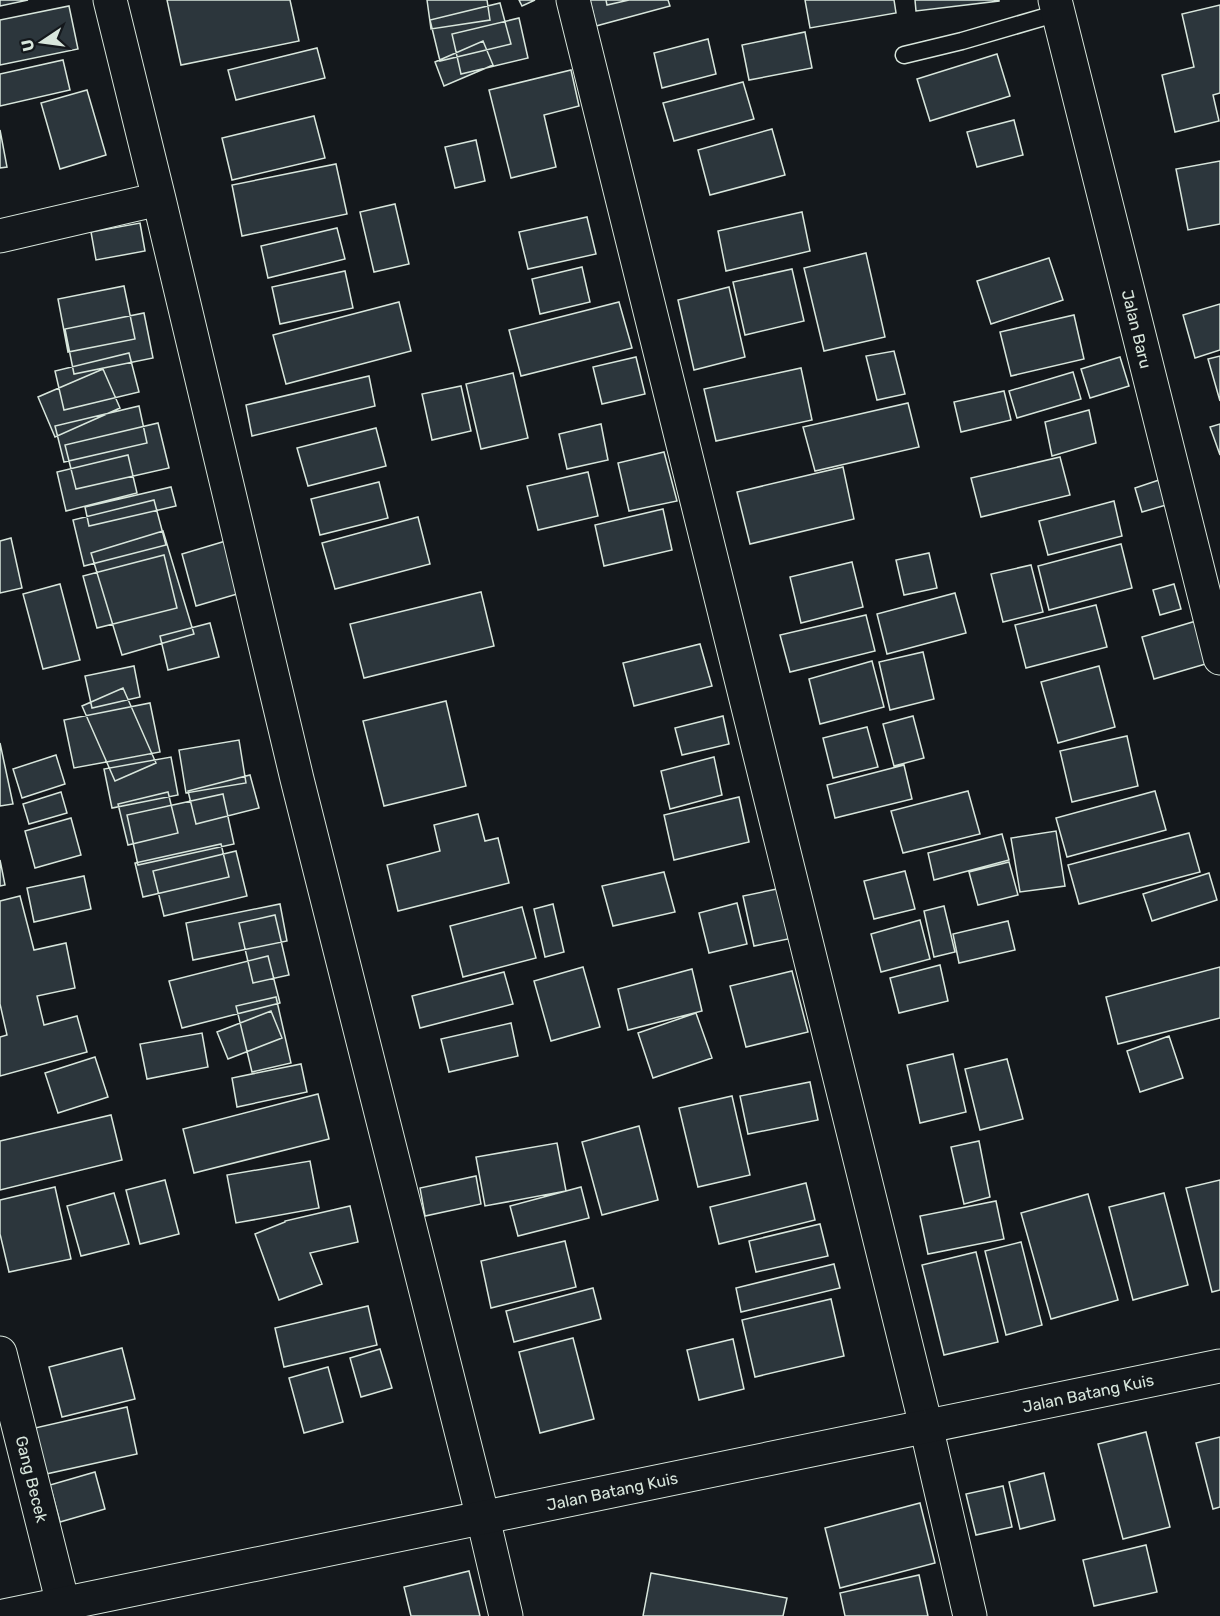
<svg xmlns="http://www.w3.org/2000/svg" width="1220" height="1616" font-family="Rubik,sans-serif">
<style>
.building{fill:#2c363c;stroke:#d8e6dc;stroke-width:1.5}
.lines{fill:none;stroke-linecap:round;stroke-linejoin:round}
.lane-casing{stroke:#d8e6dc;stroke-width:19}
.street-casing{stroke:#d8e6dc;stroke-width:35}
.primary-casing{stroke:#d8e6dc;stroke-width:35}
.lane{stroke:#14181c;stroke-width:16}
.street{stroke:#14181c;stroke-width:33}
.primary{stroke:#14181c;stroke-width:33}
.labels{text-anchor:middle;stroke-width:4.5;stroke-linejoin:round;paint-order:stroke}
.street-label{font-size:16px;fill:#d8e6dc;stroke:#14181c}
</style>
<rect width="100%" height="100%" fill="#14181c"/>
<!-- building -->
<path class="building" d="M0,0h28l-28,6z
M167,0h123l9,41 -118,24z
M427,0h60l3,20 -59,9z
M519,0h16l-13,6z
M590,0h78l2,6 -74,20z
M606,0h23l-22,5z
M805,0h89l2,13 -86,15z
M915,0h84v1l-83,10z
M500,3l11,41 -71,17 -10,-41z
M1220,5v88l-7,2 6,26 -44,11 -13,-57 32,-8 -12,-53z
M69,6l9,43 -78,16v-45z
M519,18l9,40 -67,16 -9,-40z
M805,32l7,36 -63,12 -7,-35z
M708,39l8,35 -54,14 -8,-35z
M483,41l10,24 -49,21 -9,-24z
M317,48l8,30 -89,22 -8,-30z
M997,54l13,42 -80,25 -13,-42z
M63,60l7,30 -70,16v-32z
M571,70l8,36 -35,9 12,52 -45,11 -22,-88z
M743,82l11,37 -80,22 -11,-38z
M87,90l19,65 -46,14 -19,-66z
M314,116l11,42 -93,22 -10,-42z
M1014,120l9,35 -46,12 -10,-35z
M772,129l13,46 -75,20 -12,-45z
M0,130l7,37 -7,1z
M476,140l9,41 -30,7 -10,-41z
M1220,161v63l-32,6 -12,-61z
M336,164l11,50 -105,22 -10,-51z
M395,204l14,60 -35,8 -14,-60z
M802,212l8,39 -84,20 -8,-40z
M587,217l9,37 -68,15 -9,-37z
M140,223l5,28 -49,9 -5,-28z
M337,228l8,31 -77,19 -7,-32z
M866,253l19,84 -61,14 -20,-83z
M1049,258l14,42 -72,24 -14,-43z
M582,267l8,35 -50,12 -8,-35z
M792,269l12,52 -59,14 -12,-53z
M345,271l8,37 -73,16 -8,-37z
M124,286l11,53 -67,13 -10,-53z
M729,287l16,70 -51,13 -16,-70z
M399,302l12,49 -125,33 -13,-49z
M619,302l13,46 -111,28 -12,-46z
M1220,304v46l-25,8 -12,-43z
M144,313l9,45 -79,16 -9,-45z
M1074,315l10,44 -73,17 -11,-44z
M894,351l11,43 -28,6 -11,-44z
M129,353l10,39 -75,18 -9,-39z
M1220,356v45l-12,-42z
M636,357l9,37 -43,10 -9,-37z
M1120,357l9,29 -39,12 -9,-29z
M801,368l11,52 -96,21 -12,-52z
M103,369l17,39 -65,29 -17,-40z
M1073,372l8,27 -64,19 -8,-27z
M513,373l15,65 -47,11 -15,-65z
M369,376l6,30 -123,30 -6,-31z
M461,386l10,45 -39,9 -10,-46z
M1004,391l7,29 -50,12 -7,-30z
M908,403l11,44 -104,24 -12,-44z
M139,406l8,37 -83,19 -9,-36z
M1089,410l7,33 -44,13 -7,-34z
M158,423l11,45 -93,21 -11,-44z
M601,424l7,36 -41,9 -8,-35z
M1220,424v31l-10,-28z
M376,428l10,38 -78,20 -11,-38z
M664,452l13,49 -48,10 -11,-48z
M128,455l9,38 -71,18 -9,-39z
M1060,457l10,38 -89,22 -10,-39z
M843,467l11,52 -104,25 -13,-52z
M588,472l10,44 -60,14 -11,-44z
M1165,478l8,25 -31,9 -7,-24z
M379,482l9,36 -68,17 -9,-36z
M171,487l5,19 -87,20 -4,-19z
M154,500l12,45 -82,21 -11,-46z
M1114,501l8,35 -74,19 -9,-34z
M663,509l9,41 -68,16 -9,-41z
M418,517l12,47 -95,25 -13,-46z
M163,531l31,103 -72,21 -31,-102z
M11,538l11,50 -22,5v-52z
M229,540l15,52 -48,14 -14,-52z
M1121,544l11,44 -83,22 -11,-44z
M929,553l8,35 -33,7 -8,-35z
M164,555l13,53 -80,20 -14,-52z
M852,562l11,45 -62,16 -11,-46z
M1031,565l12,47 -40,10 -12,-48z
M60,584l20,76 -37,9 -20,-75z
M1174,584l7,25 -21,6 -7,-25z
M481,592l13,54 -130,32 -14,-54z
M955,593l11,40 -79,21 -10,-40z
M1096,605l11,42 -81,21 -11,-43z
M866,615l9,36 -85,21 -10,-37z
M1196,621l13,42 -55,16 -12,-42z
M210,623l9,34 -51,13 -8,-34z
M700,644l12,42 -78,20 -11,-43z
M923,652l11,47 -44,11 -11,-48z
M872,661l12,46 -64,17 -11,-45z
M134,666l6,31 -48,11 -7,-32z
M1099,666l16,61 -57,16 -17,-61z
M123,688l33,75 -41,18 -33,-75z
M446,701l20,85 -82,20 -21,-85z
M150,703l10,49 -86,16 -10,-48z
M723,716l6,28 -47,11 -7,-27z
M913,716l11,42 -30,8 -11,-42z
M867,727l11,40 -45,11 -10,-40z
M1127,736l11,50 -66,16 -12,-51z
M239,740l7,43 -60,10 -7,-43z
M0,743l13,61 -13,2z
M56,755l9,29 -43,14 -9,-29z
M171,757l7,38 -66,13 -8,-39z
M714,757l8,38 -52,14 -9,-38z
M904,765l8,34 -77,19 -8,-33z
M250,775l9,33 -63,16 -8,-33z
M968,791l12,43 -77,19 -12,-42z
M1155,791l11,39 -99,27 -11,-39z
M61,792l6,21 -38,11 -6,-20z
M168,792l10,41 -50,12 -10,-41z
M223,794l11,50 -96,21 -11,-50z
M739,797l10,45 -75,18 -10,-45z
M478,814l7,27 13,-3 11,45 -111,28 -11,-46 53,-14 -6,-26z
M71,818l10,37 -46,13 -10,-37z
M1056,831l9,55 -45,6 -9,-54z
M1189,833l11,39 -121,32 -11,-39z
M1002,834l7,26 -75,20 -6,-27z
M221,844l8,33 -86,20 -8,-34z
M236,851l11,45 -83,20 -11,-45z
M0,860l5,25 -5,1z
M1009,862l9,33 -40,10 -9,-33z
M905,871l10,38 -41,10 -10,-38z
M664,872l11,40 -62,14 -11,-40z
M1209,873l8,27 -65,21 -9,-27z
M84,876l7,33 -57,13 -7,-34z
M782,888l11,50 -39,8 -11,-50z
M20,896l14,54 32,-7 9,45 -38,8 7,29 33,-9 10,36 -87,24v-39l7,-2 -7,-31v-103z
M737,903l10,41 -38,9 -10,-40z
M280,904l7,37 -94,19 -7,-37z
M553,904l11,48 -19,5 -11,-48z
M944,906l11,46 -21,5 -10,-46z
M522,907l14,51 -73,19 -13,-51z
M275,915l14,60 -36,8 -14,-60z
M920,920l10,39 -49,13 -10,-38z
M1008,921l7,29 -56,13 -6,-29z
M268,956l12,47 -98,25 -13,-47z
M940,965l8,36 -49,12 -9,-35z
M583,967l17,60 -49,14 -17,-60z
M1220,967v51l-102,26 -12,-47z
M692,969l10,42 -74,19 -10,-41z
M792,971l16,61 -62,15 -16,-61z
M504,972l9,32 -93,24 -8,-32z
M276,997l15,66 -39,9 -16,-66z
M271,1011l11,27 -54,21 -11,-27z
M696,1013l16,45 -59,20 -15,-45z
M511,1023l7,33 -69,16 -8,-33z
M202,1033l6,34 -61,12 -7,-35z
M1169,1036l14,42 -43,14 -13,-41z
M953,1054l13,58 -46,11 -13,-58z
M95,1057l13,40 -50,16 -13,-40z
M1007,1059l16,60 -43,11 -15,-61z
M301,1064l6,28 -70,15 -5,-29z
M810,1082l8,38 -70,14 -8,-38z
M318,1094l11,45 -135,34 -11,-44z
M732,1096l18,79 -52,12 -19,-79z
M111,1115l11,45 -122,30v-49z
M639,1126l19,74 -56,15 -20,-73z
M979,1141l11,56 -26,7 -13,-57z
M557,1143l9,48 -81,15 -9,-49z
M310,1161l9,47 -83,15 -9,-48z
M476,1176l5,28 -56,12 -5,-28z
M165,1180l14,54 -39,10 -14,-54z
M1220,1180v110l-8,2 -26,-104z
M806,1183l9,37 -96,24 -9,-37z
M55,1187l16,72 -62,13 -9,-38v-34z
M581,1187l8,31 -71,18 -8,-30z
M114,1193l15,51 -48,12 -14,-50z
M1164,1193l24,92 -55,15 -24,-93z
M1088,1194l30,106 -67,19 -30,-106z
M996,1201l8,38 -76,15 -8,-38z
M350,1206l8,36 -48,11 12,31 -43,16 -24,-66 30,-12v-1z
M820,1224l8,32 -72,16 -7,-31z
M565,1241l11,46 -85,21 -10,-47z
M1021,1242l21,83 -36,10 -21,-84z
M976,1252l22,90 -54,13 -22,-90z
M834,1264l6,24 -99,24 -5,-24z
M593,1288l8,31 -87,23 -8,-31z
M831,1299l13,57 -89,21 -13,-57z
M368,1306l9,39 -93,22 -9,-39z
M573,1338l21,81 -54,14 -21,-81z
M733,1339l11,50 -45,11 -12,-50z
M122,1348l13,51 -73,18 -13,-50z
M380,1349l12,39 -31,9 -11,-39z
M328,1367l15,55 -39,11 -15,-55z
M127,1407l10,47 -91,20 -11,-46z
M1146,1432l24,95 -47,12 -25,-95z
M1220,1437v70l-7,2 -17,-66z
M95,1472l10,37 -45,13 -10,-37z
M1044,1473l11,47 -35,9 -11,-47z
M1003,1486l9,41 -36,8 -10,-41z
M920,1503l15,60 -95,25 -15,-60z
M1146,1545l11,47 -63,14 -11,-46z
M469,1571l11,45h-69l-7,-29z
M651,1573l136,25 -4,18h-140z
M919,1575l9,41h-83l-5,-23z"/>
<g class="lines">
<defs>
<path id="lane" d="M904,55l58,-14 96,-28"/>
<path id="street" d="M110,0l49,199 138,580 186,739 23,98
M573,0l353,1426 44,190
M1055,0l165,658
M0,236l159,-37
M0,1353l66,263"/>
<path id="primary" d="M4,1616l1216,-250"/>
</defs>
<!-- lane casing -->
<use href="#lane" class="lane-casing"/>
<!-- street casing -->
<use href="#street" class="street-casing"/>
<!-- primary casing -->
<use href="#primary" class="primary-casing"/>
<!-- lane -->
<use href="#lane" class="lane"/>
<!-- street -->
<use href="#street" class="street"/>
<!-- primary -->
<use href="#primary" class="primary"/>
</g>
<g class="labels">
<!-- street labels -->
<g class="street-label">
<text transform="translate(1137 329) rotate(76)" y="6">Jalan Baru</text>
<text transform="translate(1088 1393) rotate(-12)" y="6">Jalan Batang Kuis</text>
<text transform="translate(32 1479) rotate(76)" y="6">Gang Becek</text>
<text transform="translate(612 1491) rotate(-12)" y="6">Jalan Batang Kuis</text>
</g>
</g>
<!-- north arrow -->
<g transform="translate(42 42) rotate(257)" stroke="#14181c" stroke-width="4.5" paint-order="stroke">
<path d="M0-4.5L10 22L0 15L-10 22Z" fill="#d8e6dc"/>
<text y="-9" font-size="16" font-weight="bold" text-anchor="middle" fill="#d8e6dc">U</text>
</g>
</svg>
